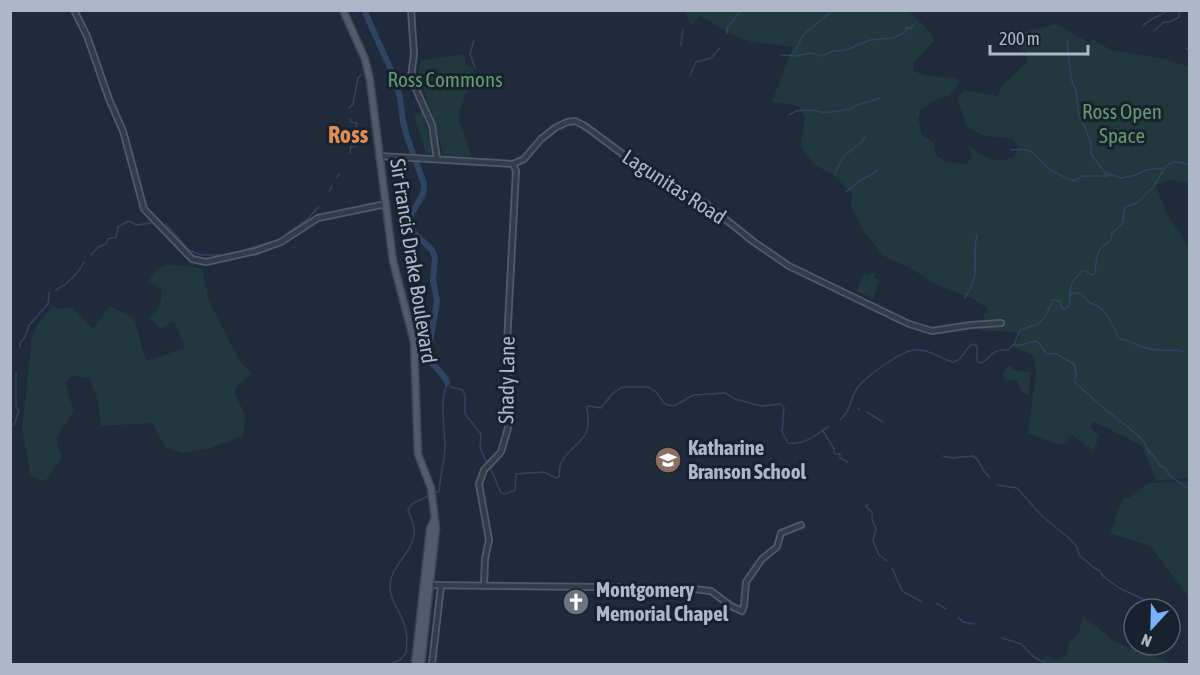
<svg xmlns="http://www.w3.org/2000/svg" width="1200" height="675" font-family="'Asap Condensed',sans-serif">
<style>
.green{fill:#21383c}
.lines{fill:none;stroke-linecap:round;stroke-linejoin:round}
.stream{stroke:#2f4462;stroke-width:1.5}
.river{stroke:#2f4462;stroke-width:6}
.tertiary-casing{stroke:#505a68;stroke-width:8}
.primary-casing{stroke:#3c4654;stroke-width:9}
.tertiary{stroke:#323d4b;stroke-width:4.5}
.primary{stroke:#505b6b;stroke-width:6}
.labels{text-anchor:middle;stroke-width:6;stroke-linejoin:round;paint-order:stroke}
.park-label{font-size:21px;fill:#629a6f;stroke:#18222f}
.street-label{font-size:21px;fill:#adb7c7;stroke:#18222f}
.poi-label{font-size:21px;font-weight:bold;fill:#adb7c7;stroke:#18222f;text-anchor:start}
.quarter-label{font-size:24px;font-weight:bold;fill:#de8e51;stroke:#18222f}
</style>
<rect width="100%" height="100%" fill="#1f2b3b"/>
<!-- green -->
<path class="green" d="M905,10c13,7 22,18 30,30l-21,22 -1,8c16,11 38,3 48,12l-13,14 -13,4 -14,9 -3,10 4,16 12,8 2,12 10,7 20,2 6,-8 -5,-12c18,13 23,21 47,13l4,-11 -6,-7 -30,-4 -15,-9 -10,-28 8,-8 33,6 4,-10 24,-23 1,-12 -27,-10 13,-6 43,-11 34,19 2,-4 19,11 55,9 23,8v117c-11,-4 -23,-6 -33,2l11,28 22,33 1,226 -3,5 -31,3 -14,-35 -49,-25 -2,7 8,7 -3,10 -4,5 -20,-15 -10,10c-5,-1 -31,-10 -34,-12l8,-59 -3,-19 -19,-7 7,-13c-13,-6 -28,-2 -42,-5l8,-22 -16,-10 -35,-13 -24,-16 -28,-13 -22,-26 -11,-26 1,-11 -15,-15 -23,-14 -14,-17 5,-28 -6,-13 -27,-4 21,-55 -41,-5 -17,-6 -35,-20 -9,10 -6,-15h-4z
M464,54l2,10 8,5 -15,45v6l12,35 -3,2 -25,-3 -10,-39 -14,-38v-11l4,-6z
M422,111l10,36v6l-2,2 -4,-2 -12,-38z
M167,264l35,4 7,33 32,62 10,9 -2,5c-26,18 -9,18 -4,40 1,5 -1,13 -2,19l-32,12 -28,5 -18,-6 -13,-24 -51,3c-2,-18 -3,-33 -13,-48l-15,-2 -8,7 9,28 -17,25v8l5,13 -16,23h-7l-8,-4 -9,-46 10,-92 5,-13 16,-19 6,3 13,-2 21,22 17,-23 24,12 12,43 39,-13 -11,-27 -13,8 -12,-11c8,-8 15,-16 12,-29l-12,-8 8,-12z
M870,272l5,2 -2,3 7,3 -7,18 -17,-7 8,-18 4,2z
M1011,366l2,4 18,2 -2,23c-8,-1 -11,-8 -11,-15h-13l-2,-6 4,-7z
M1189,481h1l-1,116 -39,-51 -40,-13 13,-35h6l19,-15z
M1083,616l32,26 59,22h-131v-6l6,-2 7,5 11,-7 2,-11 10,-11z"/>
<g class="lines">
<!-- stream -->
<path class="stream" d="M465,11l1,-1
M1143,26c7,-8 16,-9 25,-16
M1154,31l10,-9h6l9,-5 1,-7
M727,34l1,-7 13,-17
M474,40l-4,14 5,14
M1067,40l4,39 5,12 3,25 5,9 7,18v11l14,19 16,5 15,-3 10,-5 17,-2
M681,45l2,-16
M1186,49l4,-2
M781,55l14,1 16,-3 11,3 12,-5 12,-1 24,-10 23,-2 12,-6 2,-5 3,2 5,-6
M789,56l6,-4 8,-17 30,-25
M690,76l6,-14 15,-4 9,-10
M349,108l4,-4 5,-26 3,-3
M789,115c8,-7 24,-5 33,-3 10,2 20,-3 30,-3l2,-3 26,-8
M1011,150c25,-3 21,5 37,18 8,6 18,10 27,13l7,-5h26
M350,153l1,-7 4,1 2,-3 -5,-4 7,-8 -3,-4 1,-5 -6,-1 -1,-3
M835,173l8,-16 20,-16 2,-5
M337,177l3,-3
M329,192l3,-6
M846,192l12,-10 19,-11
M166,224l23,26 12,5h18
M286,234l21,-14 12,-14
M238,252l36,-11
M91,255l7,-8 8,-3 2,-5 8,-2 2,-10 11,-6 8,4 14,-2
M56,290c11,-6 22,-16 28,-28
M1069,295c15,-5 11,-1 20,7 1,1 7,3 8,4 11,6 17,21 21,32 12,2 21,9 32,11 12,3 23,-1 35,3
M964,298c19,-23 7,-39 13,-63
M1013,345c9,2 15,-3 24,-4l10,13h9l18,10 2,11 -2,7c12,9 20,18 31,27 12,11 29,20 39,33 2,2 2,6 4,8 4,6 9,7 11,15l6,3 5,8 20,14
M20,347v-4l5,-6 4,-12 19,-21 1,-11
M858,408l1,1
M867,412l16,10
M840,420c12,-11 9,-19 17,-32 7,-10 44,-37 57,-38 13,-2 27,9 39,12 11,-2 11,-14 20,-18l4,2v15l5,2c11,-8 10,-14 26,-13l7,-7 5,-13 18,-6 7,-7 8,-17 7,1 2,7 3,1 4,-3c3,-19 -3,-19 13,-35h5l4,4 4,-2c2,-17 0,-23 15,-32l2,-8 10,-9 3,-17c4,-2 11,-3 13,-5 2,-2 12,-12 14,-14 12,-15 12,-35 38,-22
M14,425l5,-15 -3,-2v-36
M823,431l11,18v5h6v4l8,4
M943,456l9,2 21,-2c8,4 8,16 17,21
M490,467l11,26 4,1 10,-4 1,-16 28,-2 12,6 3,-1c1,-4 0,-10 2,-14 11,-22 33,-20 26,-54l1,-3 13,2 11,-14 10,-7h26l8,5 8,11 4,2 6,1 19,-11 32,-2 10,6 26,7 19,-2 4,3 -2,25 6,11c16,2 29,-8 41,-17
M997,485l20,3 25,28 29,24 6,7 2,8 14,12 7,4 3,5 16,12 24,11 10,10
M435,493l4,-2c1,-14 5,-28 6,-42 0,-22 -6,-44 2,-66l4,4 12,3 2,6v18l16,20 -1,14 7,15
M868,504l-2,3 6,5v7l4,10 -3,12 6,14 8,6
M892,568l10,23 20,11
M936,603l10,6
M958,617l5,5 11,2
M1002,638l19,6 13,13 11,6
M390,664l10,-4 6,-7c1,-11 2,-21 -3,-32 -4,-11 -13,-21 -13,-34 -1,-22 27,-36 24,-59 -1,-6 -4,-13 -6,-18l4,-6 16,-8"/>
<!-- river -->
<path class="river" d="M364,10l27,60 9,27 3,25 4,15 17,47 -1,10 -12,21 -1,8 3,9 19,18 3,7 -2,23 4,21 -8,48 2,13 15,17 1,4"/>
<defs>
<path id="tertiary" d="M74,10l13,26 22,63 14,32 21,78 48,50 14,3 50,-11 25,-9 37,-24 68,-14
M411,10l3,44 -3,24 21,47 5,34
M379,156l134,8 11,-5 17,-20 14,-11 12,-6 8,-1 10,5 51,38 69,39 49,39 35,24 120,58 23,7 39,-6 30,-2
M427,585l257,3 27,3 20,15 11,5 2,-5 2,-24 16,-23 15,-12 4,-14 20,-8
M484,586l1,-27 4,-19 -10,-56 5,-14 17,-18 7,-24 2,-34 -3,-29v-22l9,-172 -3,-7
M432,664l9,-78"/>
<path id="primary" d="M343,10l22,49 5,21 23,181 21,81 4,112 13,34 5,40 -15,136
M415,664l15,-135 4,-9"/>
</defs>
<!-- tertiary casing -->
<use href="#tertiary" class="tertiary-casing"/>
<!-- primary casing -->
<use href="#primary" class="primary-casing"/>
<!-- tertiary -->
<use href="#tertiary" class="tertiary"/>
<!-- primary -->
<use href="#primary" class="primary"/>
</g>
<!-- icons -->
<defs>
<symbol id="school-disc" viewBox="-11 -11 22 22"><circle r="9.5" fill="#8d6e63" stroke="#18222f"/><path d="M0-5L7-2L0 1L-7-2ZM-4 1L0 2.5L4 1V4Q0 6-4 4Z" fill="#fff"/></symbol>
<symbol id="church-disc" viewBox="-11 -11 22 22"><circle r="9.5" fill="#6b7280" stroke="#18222f"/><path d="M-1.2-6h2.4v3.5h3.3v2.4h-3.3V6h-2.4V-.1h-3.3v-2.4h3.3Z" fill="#fff"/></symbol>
</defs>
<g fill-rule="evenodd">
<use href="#school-disc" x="653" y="445" width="30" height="30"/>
<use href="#church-disc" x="561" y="587" width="30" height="30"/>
</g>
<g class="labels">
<!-- park labels -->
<g class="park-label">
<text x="445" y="87">Ross Commons</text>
<text x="1122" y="119">Ross Open<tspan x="1122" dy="24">Space</tspan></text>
</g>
<!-- street labels -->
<g class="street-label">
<text transform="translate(674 187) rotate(33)" y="7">Lagunitas Road</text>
<text transform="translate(413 261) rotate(81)" y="7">Sir Francis Drake Boulevard</text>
<text transform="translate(507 380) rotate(-89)" y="7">Shady Lane</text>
</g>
<!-- poi labels -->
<g class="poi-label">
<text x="688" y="455">Katharine<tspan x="688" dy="24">Branson School</tspan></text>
<text x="596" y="597">Montgomery<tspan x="596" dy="24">Memorial Chapel</tspan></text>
</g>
<!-- quarter labels -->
<g class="quarter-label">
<text x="348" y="143">Ross</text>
</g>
</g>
<!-- border -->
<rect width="1200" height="675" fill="none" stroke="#adb7c7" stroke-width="24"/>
<!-- north arrow -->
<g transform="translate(1152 627) rotate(202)"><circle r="28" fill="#18222f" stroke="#545e6c" stroke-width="1.5"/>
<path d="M0-4.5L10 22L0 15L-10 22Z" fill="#7aaeff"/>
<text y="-9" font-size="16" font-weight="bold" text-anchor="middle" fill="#adb7c7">N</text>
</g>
<!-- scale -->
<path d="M990 45v9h98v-9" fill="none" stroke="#adb7c7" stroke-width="3"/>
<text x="999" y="45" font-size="18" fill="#adb7c7" stroke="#18222f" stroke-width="4.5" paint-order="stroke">200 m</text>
</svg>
